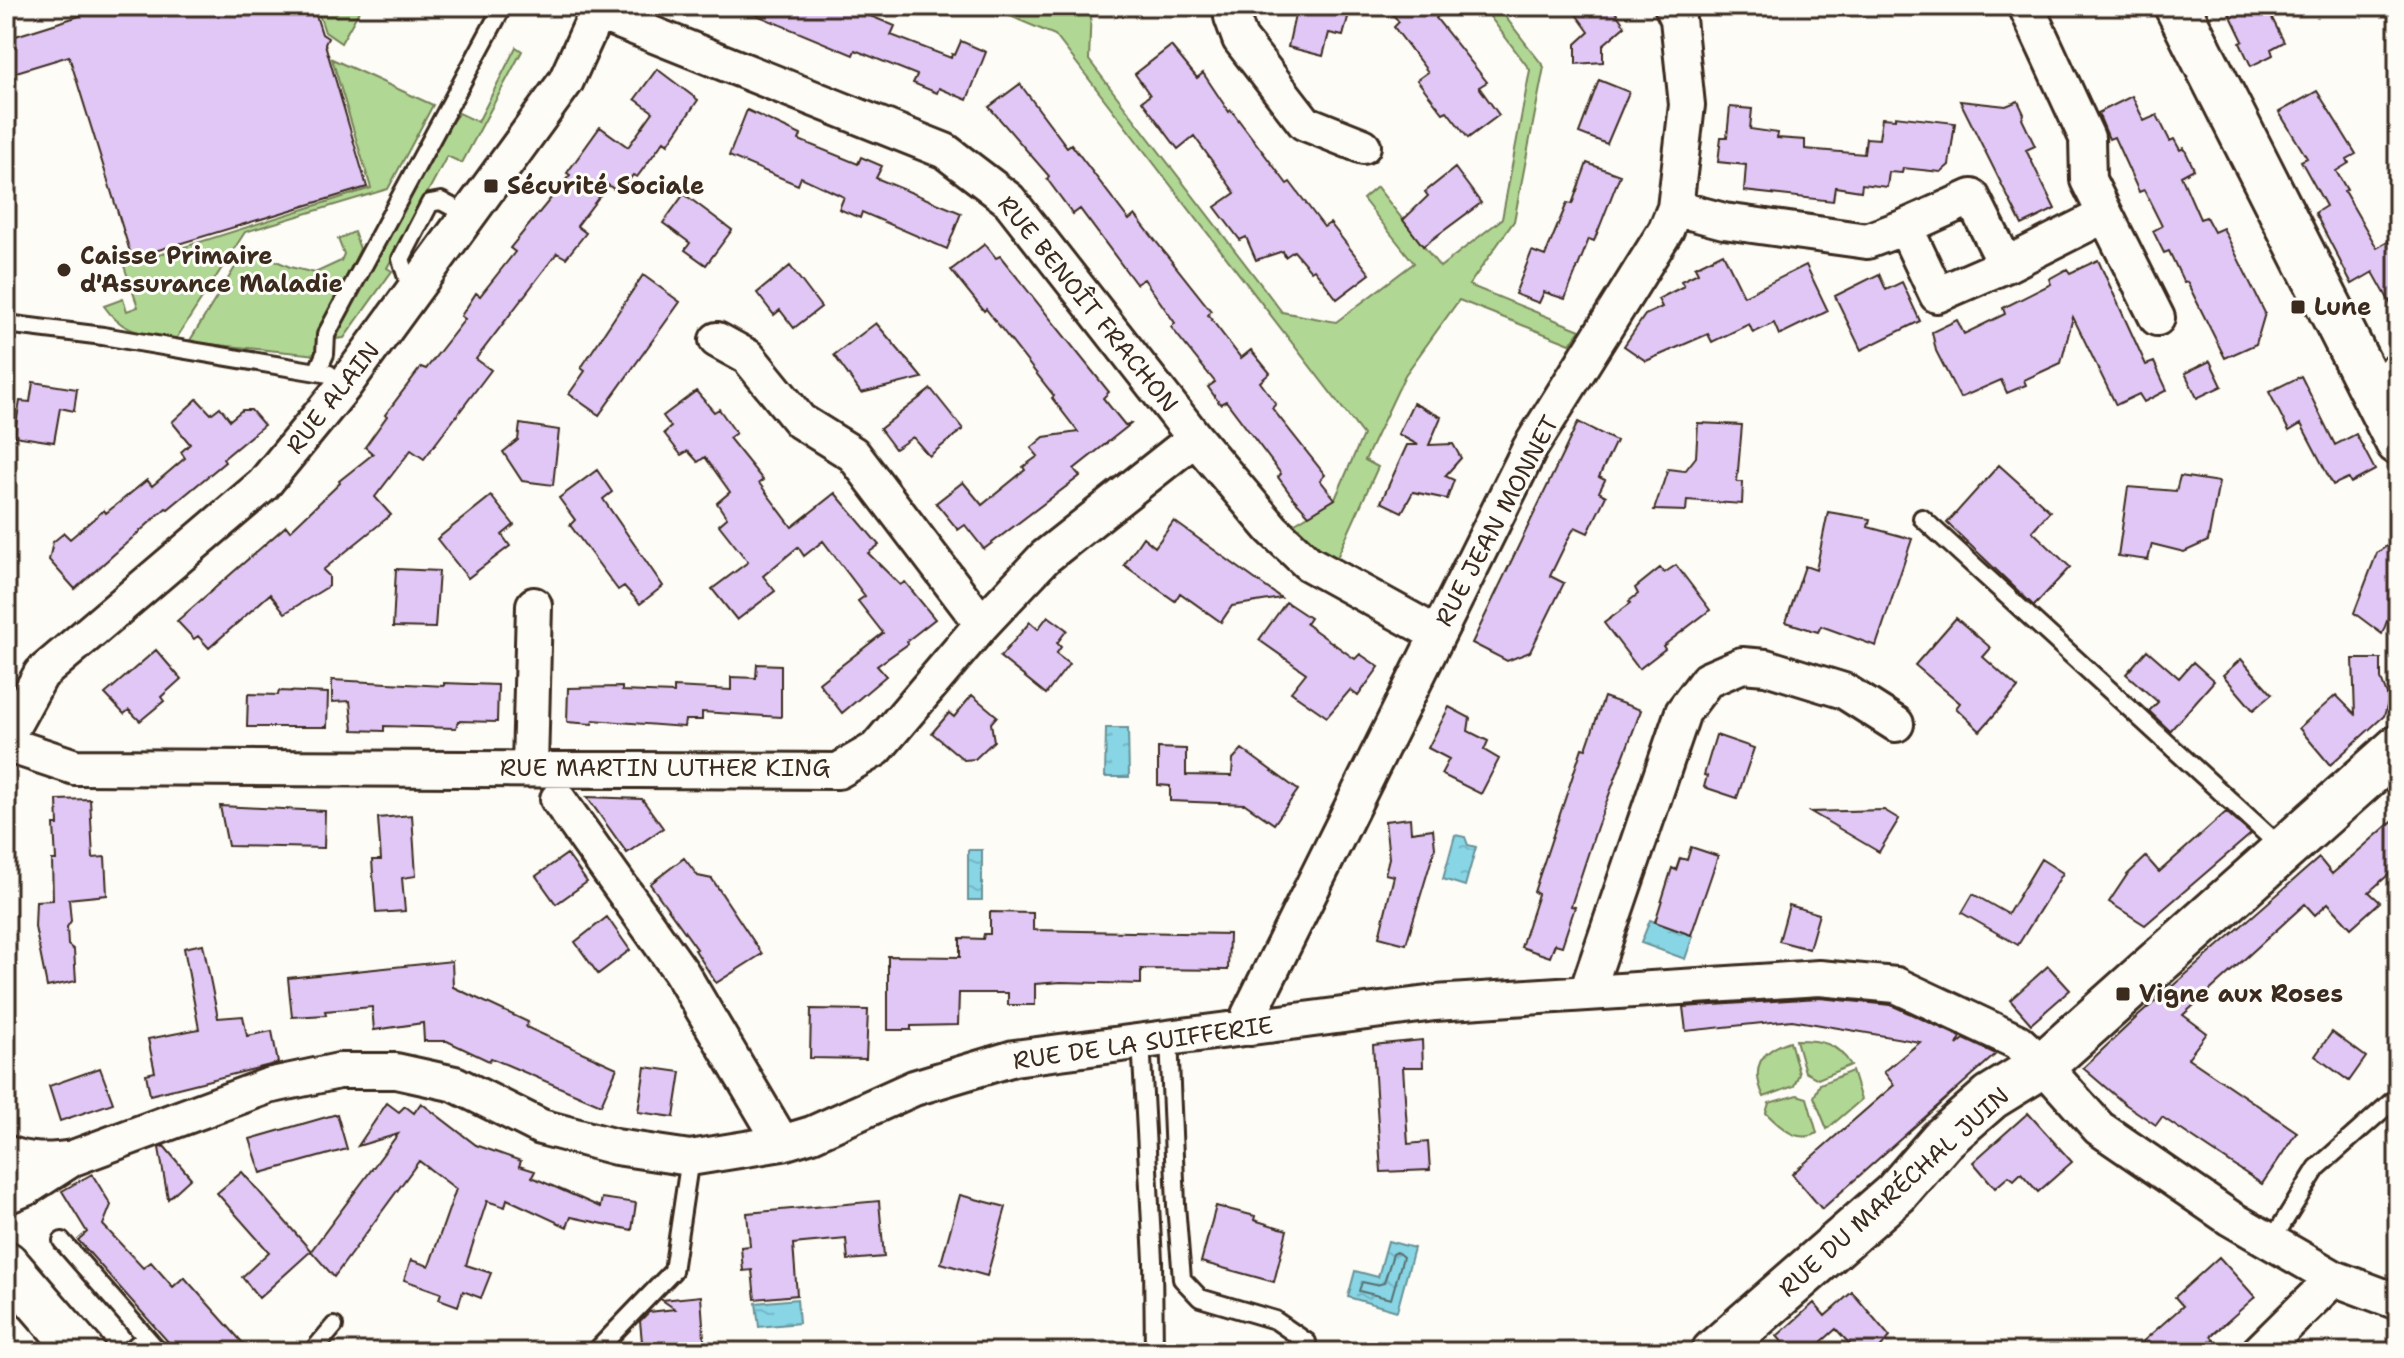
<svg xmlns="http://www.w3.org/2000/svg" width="2404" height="1358" font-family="'Shantell Sans',sans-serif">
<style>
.green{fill:#b0d793;stroke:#768058;stroke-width:2}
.water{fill:url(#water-ripples);stroke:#699195;stroke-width:2}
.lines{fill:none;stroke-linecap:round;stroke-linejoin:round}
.shore{stroke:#596e6e;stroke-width:2}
.building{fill:#e1c7f6;stroke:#3b2a1e;stroke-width:2}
.service-casing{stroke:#3b2a1e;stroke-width:22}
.minor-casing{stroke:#3b2a1e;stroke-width:40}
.secondary-casing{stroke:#3b2a1e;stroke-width:50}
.service{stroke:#fdfcf7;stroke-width:16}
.minor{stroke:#fdfcf7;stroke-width:34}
.secondary{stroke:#fdfcf7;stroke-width:44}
.poi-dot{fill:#3b2a1e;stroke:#fdfcf7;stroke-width:3}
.labels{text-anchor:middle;stroke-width:6;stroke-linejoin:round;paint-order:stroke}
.poi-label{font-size:24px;font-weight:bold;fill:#3b2a1e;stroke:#fdfcf7;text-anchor:start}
.street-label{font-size:24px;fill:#3b2a1e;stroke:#fdfcf7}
</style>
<defs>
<pattern id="water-ripples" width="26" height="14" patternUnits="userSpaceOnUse" patternTransform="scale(2)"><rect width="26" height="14" fill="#87d5e5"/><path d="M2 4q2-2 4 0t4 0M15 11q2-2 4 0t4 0" fill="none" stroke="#75b7c4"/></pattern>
</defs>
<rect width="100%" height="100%" fill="#fdfcf7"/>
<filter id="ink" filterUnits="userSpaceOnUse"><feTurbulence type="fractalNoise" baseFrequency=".0125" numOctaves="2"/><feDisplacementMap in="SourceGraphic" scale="16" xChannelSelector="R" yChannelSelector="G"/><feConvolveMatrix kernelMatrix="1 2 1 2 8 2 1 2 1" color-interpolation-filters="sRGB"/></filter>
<g filter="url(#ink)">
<!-- green -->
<path class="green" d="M323,6h39l-21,37 -16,-11 -8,-24z
M986,6h105l-2,54 193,252 54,10 78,-59 -51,-64 14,-12 63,80 62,-48 28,-149 -48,-64h15l47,61 -30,154 -45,64 111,45 -10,14 -111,-44 -54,75 -40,85 13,7 -43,95 -45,-36 45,-27 28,-64 -308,-400z
M516,47l6,4 -60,112 -15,-7 -60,112 5,3 -48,67 -10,1 119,-219 6,-7 19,9z
M332,59l101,46 -45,84 -143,43 -69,107c-32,-6 -52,-4 -72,-33l19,-7 4,12 11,-4 -14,-41 247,-78z
M354,232l6,17 -42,88 -1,18 -128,-13 58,-94 43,19 25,6 26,-12 3,-7 -6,-15z
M1796,1040c26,0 41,3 55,25l-33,14 -13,-7z
M1790,1041l9,33 -5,12 -30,11c-14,-30 -4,-46 26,-56z
M1852,1071l9,29 -34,29 -13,-32 6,-13z
M1797,1095l10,3 10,35c-20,11 -37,-6 -51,-20l3,-10z"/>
<!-- water -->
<path class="water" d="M1106,728h22l1,49h-24z
M1455,835l10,2 3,8 8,2 -11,39 -22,-7z
M968,850h14v50h-14z
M1650,920l43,16 -8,23 -44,-16z
M1388,1241l26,7 -17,63 -49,-14 7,-26 23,6z
M797,1299l2,24 -40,4 -3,-24z"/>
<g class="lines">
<!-- shore -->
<path class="shore" d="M1397,1252l6,5 -12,42 -32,-8 3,-9 14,3 8,-2 9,-29z"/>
</g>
<!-- building -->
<path class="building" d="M90,6h223l9,28 6,4 -3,6 42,143 -235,71 -63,-202 -56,17 -7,-24v-10l86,-27z
M735,6h137l-4,9 27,11 -4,9 60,23 1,-4 3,1 6,-14 25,11 -19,48 -28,-12 -2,5 -24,-10 4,-8 -62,-25 -2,5z
M1297,6h54l-8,30 -14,-3 -6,23 -35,-9z
M1386,6h63l-13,12 51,64 -8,5 20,28 -31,23 -21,-27 -4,2 -26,-33 11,-8 -34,-45 5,-5z
M1570,6h41l14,20 -22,19v17l-27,2v-20l13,-12z
M2226,6h40l18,36 -13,7 2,6 -22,11 -11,-23 3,-2z
M1171,46l26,32 6,-5 26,39 2,-2 56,74 3,-2 34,45 6,-4 40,51 -33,25 -23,-30 -3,2 -17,-20 -9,6 -2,-6 -27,9 -10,-23 -6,3 -25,-33 20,-14 -41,-57 -16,13 -36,-48 8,-6 -15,-21z
M657,69l41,31 -30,44 -4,-3 -27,36 -4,-2 -14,18 -11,-8 -31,41 9,7 -20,25 -9,-5 -81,106 15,11 -67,89 -13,-9 -36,47 16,18 -68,55 6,6v10l-44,27 -15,-19 -61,54 -11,-12 -4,3 -17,-18 109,-95 4,5 50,-48 -1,-2 34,-27 -8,-7 22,-31 -2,-1 36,-48 5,2 39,-50 -4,-3 15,-23 4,3 35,-44 -5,-4 60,-73 -3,-2 33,-46 28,20 25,-35 -18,-13z
M1599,80l30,12 -22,52 -28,-11z
M1020,84l47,63 4,-3 58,76 6,-5 76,96 -3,4 33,43 10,-8 19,23 -10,9 16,22 -4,4 53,67 -5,5 15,19 -26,16 -15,-16 -16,-22 3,-3 -55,-73 -6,3 -12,-17 7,-5 -44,-55 4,-4 -31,-44 -8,5 -56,-75 -7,5 -26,-35 2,-3 -60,-69z
M2317,91l39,63 -9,5 2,4 -13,8 11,19 -3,1 33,57 21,-12v81l-25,-45 -21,12 -37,-71 11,-7 -25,-45 6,-3 -28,-46z
M2132,96l12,25 13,-6 13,26 4,-2 6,11 4,-2 10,21 -13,7 19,43 6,-2 8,15 9,-4 42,85 -9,31 -31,14 -38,-76 -3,1 -15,-32 -5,2 -11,-22 9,-5 -18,-36 -5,2 -25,-55 -5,2 -11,-26z
M1960,101l46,5 12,-5 6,13 -2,5 13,27 -9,4 29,59 -33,16z
M1730,107l22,2 -2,20 28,4 -1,5 28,2v9l59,5 2,-16 13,1 3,-21 13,1v-3l60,7 -6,42 -8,7 -38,-4 -1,5 -13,-1 -2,15 -25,-3 -1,7 -26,-4 -2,14 -89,-10 2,-26 -28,-3 3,-25h6z
M747,110l54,25 -2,5 59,24 3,-7 21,9 -6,12 85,35 -14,36 -85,-37 -2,6 -21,-9 5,-12 -43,-20 -3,8 -69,-29z
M1587,163l33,12 -26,66 -5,-2 -24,60 -21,-7 -5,11 -24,-9 17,-43 13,5 22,-53 5,1z
M1455,168l26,35 -58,43 -20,-26 25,-24 -3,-4z
M684,194l48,36 -26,35 -21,-15 5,-7 -27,-20z
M985,244l11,14 4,-2 109,136 -6,6 22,27 7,-2 -58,46 6,7 -96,73 -19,-24 -7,5 -22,-27 27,-21 19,23 43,-35 -2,-3 15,-11 -7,-8 13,-11 34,-5 -26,-34 2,-2 -68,-87 -2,2 -33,-41z
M1723,253l21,43 62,-31 22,46 -49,24 -5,-12 -21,10 -4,-9 -37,18 -4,-8 -62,27 -22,-15 21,-31 17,-8 -4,-8 26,-13 -3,-5 17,-8 -3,-6z
M2098,260l48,105 8,-3 13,28 -23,12 -5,-8 -23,11 -43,-88 -12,46 -37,17 2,5 -19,8 -6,-13 -41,18 -24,-47 -4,-19 25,-12 7,14 41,-20 -2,-6 48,-24 -2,-5 18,-10 3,4z
M790,266l31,41 -27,21 -14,-18 -6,5 -17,-22z
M1879,274l7,16 16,-8 18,39 -59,29 -26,-54z
M643,275l37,27 -81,113 -30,-21 16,-23 -4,-3z
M876,323l27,32 19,23 -61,15 -27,-38z
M2210,361l12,25 -25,12 -12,-25z
M2301,376l34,69 21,-11 19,36 -24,13 -3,-5 -15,7 -32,-61 -12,7 -20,-39z
M33,382l44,7 -3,22 -14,-3 -6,34 -40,-6 6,-35 10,1z
M931,389l32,40 -34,27 -16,-19 -18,12 -15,-20z
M696,391l18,21 5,-3 17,24 -7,5 34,42 -4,3 33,44 43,-34 44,52 -11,8 32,32 5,-3 30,37 -28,22 1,3 -31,22 9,10 -44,37 -23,-30 64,-50 -25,-32 7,-5 -42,-55 -19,15 -6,-9 -35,29 12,15 -38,29 -25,-31 36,-27 -29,-37 8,-7 -10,-15 13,-11 -25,-35 -7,5 -10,-11 -7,4 -17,-22 7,-6 -8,-11z
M197,399l14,15 9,-7 10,13 12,-10h9l13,15 -41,34 2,3 -57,47 -2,-1 -91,81 -26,-29 4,-18 11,-9 6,6 34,-29 2,3 41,-33 5,6 33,-28 -4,-6 9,-8 -18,-22z
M1413,403l28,14 -12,28 24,-1 8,14 -16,18 9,4 -7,19 -34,-7 -11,20 -21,-10 26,-57h11l-20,-11z
M1578,422l38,19 -17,36 6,3 -6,12 7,4 -18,37 -13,-6 -6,10 -19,39 14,7 -34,69 -23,9 -35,-18z
M1698,423l44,2 -5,57h6l-1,22 -55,-4 -1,11 -32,-1 14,-41 17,2 11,-14z
M520,424l39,6 -6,55 -31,-4 -19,-29 15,-12z
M1999,465l51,46 -18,20 38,36 -36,39 -87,-83z
M597,470l15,22 -9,7 60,87 -23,18 -16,-18 -6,4 -48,-65 5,-5 -16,-22z
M2180,476l39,6 -11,59 -24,11 -32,-8 -4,16 -30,-4 10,-69 48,4z
M491,496l23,29 -12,10 8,11 -42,32 -31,-39z
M1828,512l42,7 -2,8 44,12 -36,107 -55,-20 -3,6 -32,-10 19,-56 11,4z
M1174,521l61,44 46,33 -49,8 -11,16 -41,-29 -5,8 -51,-36 19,-28 12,10z
M2398,538v55l-16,41 -28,-21 23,-60z
M1676,565l34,45 -47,36 2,3 -26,20 -35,-46 27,-20 -2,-2 9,-7 -3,-6 25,-20 4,5z
M396,569l43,2 -4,57 -42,-1z
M1286,602l24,16 -4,6 49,35 5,-5 19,13 -21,29 -8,-6 -23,27 -36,-25 15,-19 -47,-33z
M1048,616l19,14 -10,13 4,4 -5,7 13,10 -23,30 -46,-37 30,-35 8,7z
M1956,618l35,30 -8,9 35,31 -38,43 -24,-23 4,-5 -45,-38z
M156,650l25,29 -20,18 3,4 -24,20 -11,-11 -5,4 -19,-20z
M2147,650l32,28 14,-16 21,19 -44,50 -21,-20 9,-9 -32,-28z
M2241,659l31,35 -19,16 -30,-35z
M2353,659h28v20l8,21 -5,16 -54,49 -31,-37 37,-33 19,19z
M757,664l24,1v52l-79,-5v8h-17l-1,7 -91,-7 -1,4 -25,-2 1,-34 54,-1v4l52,2v-6l57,3v-13l25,1z
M332,680l112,6v-3l54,2 -1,37 -39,-1 -2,7 -72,-2v5l-31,-1 -3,-29 -18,1z
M279,691l49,2 -1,34h-80l1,-33 30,1z
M972,695l25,21 -6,7 3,18 -19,18 -11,1 -32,-27 17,-20 5,4z
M1604,697l37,13 -44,117 -26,79 4,1 -13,39 -7,-2 -5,13 -29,-10 17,-53 -4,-2 48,-144 4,1z
M1449,707l21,11 -2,13 20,10 -4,9 15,9 -18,35 -40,-20 8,-15 -21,-11z
M1716,735l38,13 -17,50 -33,-11 3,-11 -3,-1z
M1158,748l28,1v26l46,1 1,-17 9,-10 56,41 -24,34 -29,-20 -75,-3v-15l-12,-1z
M587,797l55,2 21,29 -36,25z
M90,799l3,59 12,-1 2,38 -40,4h2l2,22 -4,6 1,18 6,5 2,31 -29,6 -12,-60 1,-26 17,-1 -1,-40h4l-2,-35h4l-1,-25z
M220,806l105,5 -1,37 -96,-2z
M1884,810l15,9 -20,33 -68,-40z
M2226,812l25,22 -106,91 -36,-23 18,-27 19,-18 13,15z
M412,815l4,61 -14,2 3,33 -29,2 -4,-53h9l-3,-42z
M2398,816v50l-29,26 11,10 -29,26 -23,-25 -13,12 -10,-11 -122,111 24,18 -19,25 109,74 -35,52 -100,-67 -6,8 -31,-21 -42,-36 53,-50 183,-160 13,16z
M1410,818l1,14 22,-3 2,19 -29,96 -27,-7 15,-61 -9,-2 4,-16 -4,-37z
M1691,847l27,9 -27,79 -36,-13 17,-54 4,2 4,-12 7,2z
M567,854l20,28 -31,22 -20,-28z
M684,858l14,18 14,3 50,75 -46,29 -21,-33 2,-1 -47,-65z
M2041,859l22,14 -45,72 -56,-32 11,-19 35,20z
M1789,905l30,9 -10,35 -30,-8z
M990,912l43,1v17l196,4 -1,36 -87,-1v15l-80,-2 -26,2v21h-27v-12h-49l-1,32 -47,1v4h-23v-74l72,1v-19l23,1 1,-5h6z
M607,917l23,33 -32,24 -23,-32z
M203,944l15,74 25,-2 4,20 25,-5 6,32 -128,32 -4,-21 9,-2 -7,-33 51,-10 -15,-81z
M452,961l1,26 75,35 -2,5 91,41 -16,37 -110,-47 -2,3 -42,-20h-23l-1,-18 -49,7 -2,-23 -47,4 1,4 -34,2 -4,-39z
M2048,966l22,24 -39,34 -21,-24z
M1819,998l72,7 70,32 -4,8 7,-6 32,15 -174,155 -30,-35 102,-89 -10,-13 36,-30 -128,-22 -106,11 -3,-24z
M811,1009l57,1 -2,49 -56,-1z
M2332,1032l34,25 -17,24 -34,-25z
M1422,1040l1,27h-20l5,77 20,-2 2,28 -49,2 -8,-127z
M645,1067l36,5 -7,45 -36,-5z
M100,1068l13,35 -53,18 -11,-35z
M387,1103l12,9 6,-6 9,7 7,-10 55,42 45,16 -2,5 16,5 -3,6 68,30 2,-9 34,5 -4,27 -61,-13 -4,10 -60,-28 -2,8 -18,-6 -21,64 25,8 -10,25 -18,-7 -5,15 -19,-7 2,-6 -37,-13 7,-20 18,6 27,-77 -37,-28 -85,116 -23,-26 87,-117 -40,12z
M2028,1113l44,49 -34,30 -17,-19 -7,7 -5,-4 -14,12 -22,-26z
M337,1114l10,35 -86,24 -11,-34z
M164,1146l27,32 -23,21 -9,-51z
M242,1172l69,79 -52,47 -17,-21 27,-25 -52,-59z
M92,1174l19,31 -8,20 40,43 8,-6 22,25 11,-10 67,75h-74l-99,-112 9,-8 -25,-41z
M960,1195l46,12 -19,69 -46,-13z
M879,1201l5,56 -36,3 -2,-21 -53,5 4,51 -42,4 -3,-29 -9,1 -2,-24 9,-1 -3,-33z
M1216,1206l39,10 -1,4 33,10 -13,52 -73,-20z
M2219,1257l36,40 -44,39 13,16h-93l52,-46 -8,-9z
M1852,1292l38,45 -13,15h-20l-21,-23 -26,23h-19l-14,-16 37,-33 11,13z
M701,1296l4,56h-62l-3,-31 9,-9 26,-3 -13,-9z"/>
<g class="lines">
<defs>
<path id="service" d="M6,6h1
M411,290l-10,-31 29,-56 11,-2 28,15
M6,324l97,12 226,38 15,12
M317,372l8,-18 1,-19 177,-329
M1922,518l361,331
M1169,1037l7,168 6,74 18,19 75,22 32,22
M1141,1040l12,220 1,92
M62,1241l97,111
M2271,1242l46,-74 81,-72
M6,1350l2,2
M128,1352l18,-15
M312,1352l22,-26
M595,1352l78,-81 17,-113"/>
<path id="minor" d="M1233,6l-1,11 8,22 65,84 58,23
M2026,6l61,132 1,42 69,138
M599,13l346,138 64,49 186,238 77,91 36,34 129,71
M1675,208l49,13 143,20 38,-14 67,-30 34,68 -69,30 -32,-68
M2006,265l99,-50
M717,340l31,17 52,64 53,33 129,170
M2370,387l28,-16
M6,738l35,-64 222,-189 81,-99 222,-305 34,-75
M6,744l69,23 763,4 38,-22 106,-125 63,-67 150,-119
M530,767l4,-162
M558,799l123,173 101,171
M1587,992l96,-280 24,-32 35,-15 24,2 78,24 52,33
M1250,1028l-1,-13 281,-567 136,-218 9,-22 12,-103 -9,-86 -6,-13
M6,1153c23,9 42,9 67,5
M6,1196l22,-9 45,-29 195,-72 71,-15h57l59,13 86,43 75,20 74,11 92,-15 30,-9 102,-46 100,-30 421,-55 384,-25 77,7 122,57 25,23 56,63 131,90 104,60
M2259,1352l75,-74 64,24"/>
<path id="secondary" d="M2177,6l221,436
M6,1264l76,88
M1714,1352l182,-159 46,-53 49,-43 52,-32 355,-317"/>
</defs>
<!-- service casing -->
<use href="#service" class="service-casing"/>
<!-- minor casing -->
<use href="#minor" class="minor-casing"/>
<!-- secondary casing -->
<use href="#secondary" class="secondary-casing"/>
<!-- service -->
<use href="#service" class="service"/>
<!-- minor -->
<use href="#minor" class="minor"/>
<!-- secondary -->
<use href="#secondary" class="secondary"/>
</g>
</g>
<!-- markers -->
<g class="poi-dot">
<rect x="483" y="178" width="16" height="16" rx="4"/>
<circle cx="64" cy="270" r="8"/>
<rect x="2290" y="299" width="16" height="16" rx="4"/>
<rect x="2115" y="986" width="16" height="16" rx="4"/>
</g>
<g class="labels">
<!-- poi labels -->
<g class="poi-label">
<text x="507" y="194">Sécurité Sociale</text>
<text x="80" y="264">Caisse Primaire<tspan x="80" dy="28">d'Assurance Maladie</tspan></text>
<text x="2314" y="315">Lune</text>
<text x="2139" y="1002">Vigne aux Roses</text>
</g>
<!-- street labels -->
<g class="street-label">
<text transform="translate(1088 304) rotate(51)" y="8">RUE BENOÎT FRACHON</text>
<text transform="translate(333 398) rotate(-52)" y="8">RUE ALAIN</text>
<text transform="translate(1497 521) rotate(-62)" y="8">RUE JEAN MONNET</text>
<text x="665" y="776">RUE MARTIN LUTHER KING</text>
<text transform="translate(1143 1043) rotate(-8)" y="8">RUE DE LA SUIFFERIE</text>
<text transform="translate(1894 1192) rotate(-42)" y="8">RUE DU MARÉCHAL JUIN</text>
</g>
</g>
<!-- margin -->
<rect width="2404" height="1358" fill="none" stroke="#fdfcf7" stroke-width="32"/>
<rect x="16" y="16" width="2372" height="1326" fill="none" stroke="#3b2a1e" stroke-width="3" filter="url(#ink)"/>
</svg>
